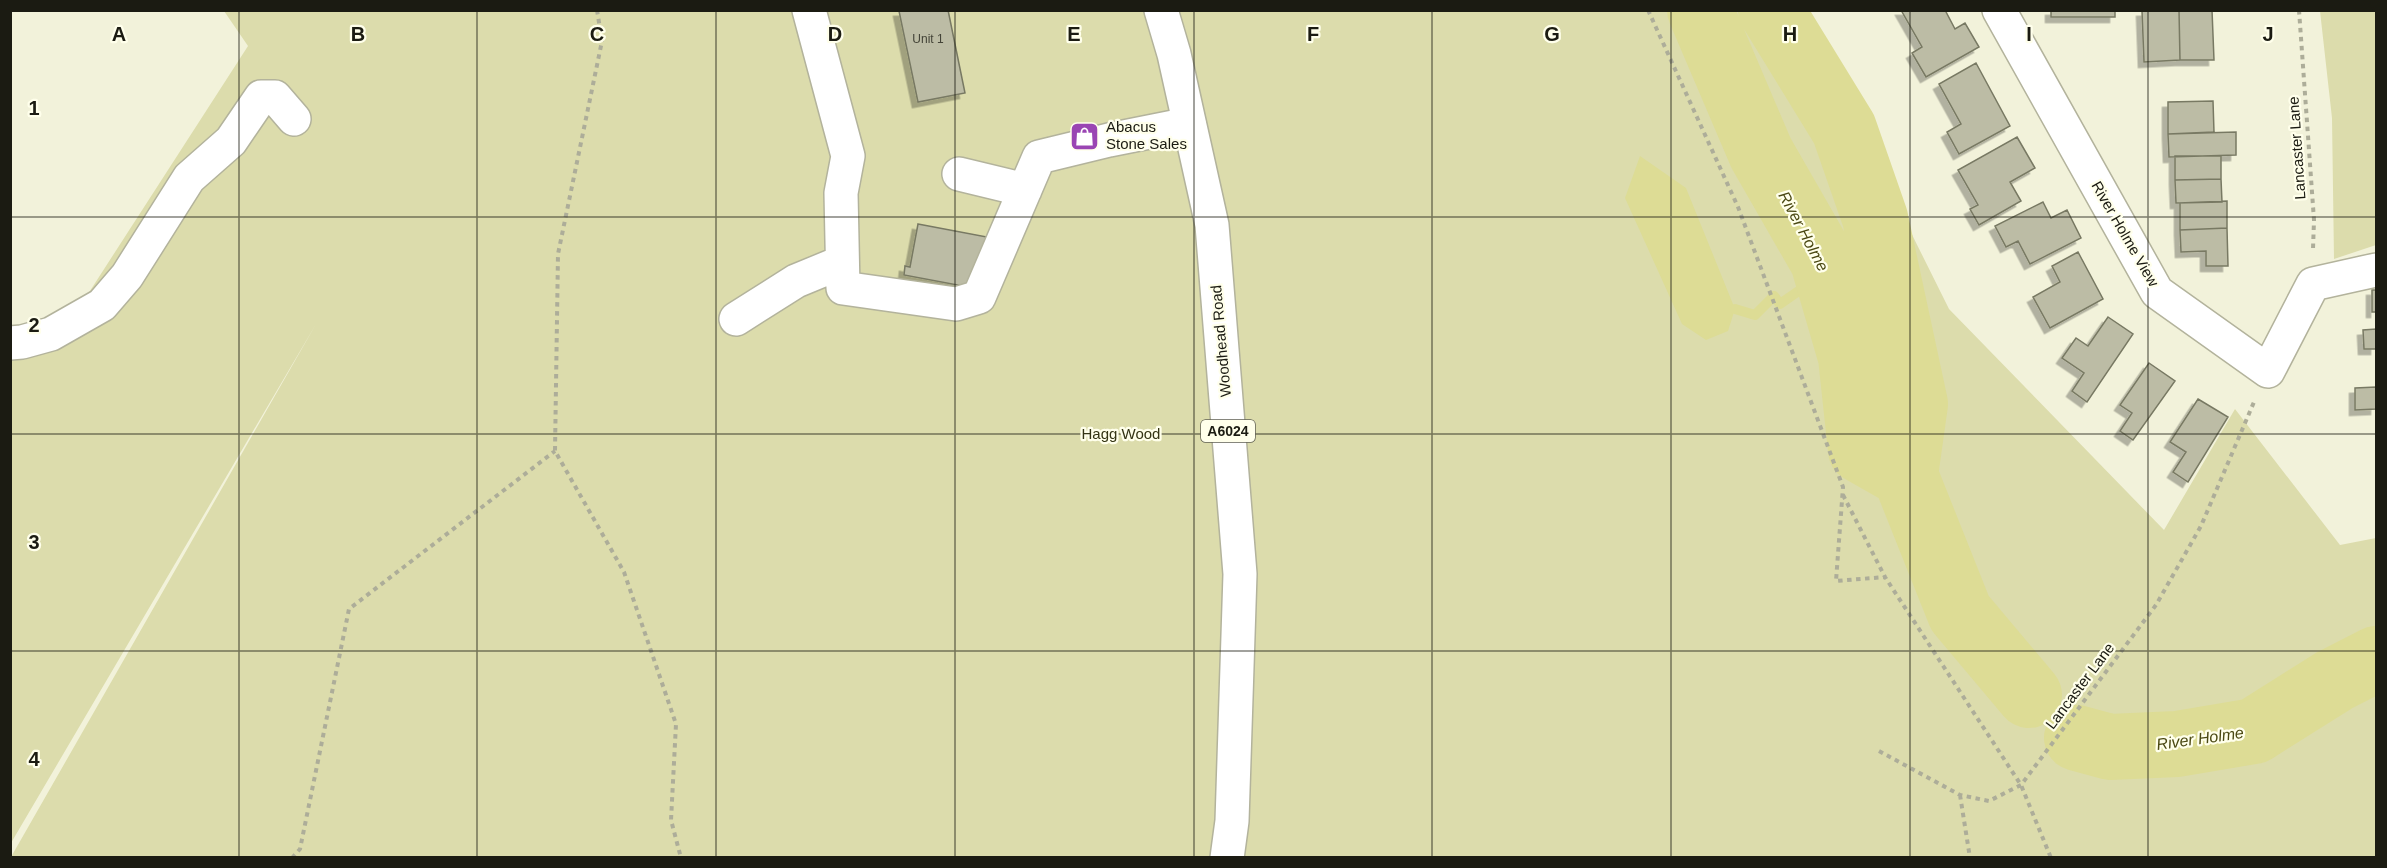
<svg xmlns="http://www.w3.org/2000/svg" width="2387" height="868" font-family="Arial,sans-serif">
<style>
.green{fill:#dcdcac}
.water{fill:#dddc95}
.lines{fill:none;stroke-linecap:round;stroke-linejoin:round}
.stream{stroke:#dddc95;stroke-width:10}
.river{stroke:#dddc95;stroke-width:66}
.building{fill:#bcbca5;stroke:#787963;stroke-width:1.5;filter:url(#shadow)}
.minor-casing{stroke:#b3b39c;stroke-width:36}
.major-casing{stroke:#b3b39c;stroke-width:36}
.path{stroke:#adad99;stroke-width:4;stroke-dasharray:4.5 4.5;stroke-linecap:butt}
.minor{stroke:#fff;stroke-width:33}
.major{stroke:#fff;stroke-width:33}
.grid{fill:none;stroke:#1b1b12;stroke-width:1.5;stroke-opacity:0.55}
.labels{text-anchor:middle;stroke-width:4.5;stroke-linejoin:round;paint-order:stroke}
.number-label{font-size:12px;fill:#434337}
.shield{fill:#ffffeb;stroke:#5f5f53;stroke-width:1.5}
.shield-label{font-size:14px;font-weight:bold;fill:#1b1b12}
.poi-label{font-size:15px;fill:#1b1b12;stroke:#ffffeb;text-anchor:start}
.street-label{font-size:15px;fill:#1b1b12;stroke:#ffffeb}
.park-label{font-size:15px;fill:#343414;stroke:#ffffeb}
.water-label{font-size:16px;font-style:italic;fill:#4a4812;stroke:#ffffeb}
.grid-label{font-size:20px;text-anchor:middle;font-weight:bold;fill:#1b1b12;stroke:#ffffeb;stroke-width:4.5;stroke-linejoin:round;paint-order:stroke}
</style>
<defs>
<filter id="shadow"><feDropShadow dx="-5.5" dy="5.5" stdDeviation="0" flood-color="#0004"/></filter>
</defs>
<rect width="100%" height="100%" fill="#f2f2da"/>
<!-- green -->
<path class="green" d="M224,11h1560l69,105 96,193 215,221 71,-121 105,136 36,-7v319h-2365l305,-533 -305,519v-507l46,6 191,-296z
M2320,11h56v234l-42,14 -2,-141z"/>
<!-- water -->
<path class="water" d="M1640,156l46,32 49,121 -7,22 -22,9 -24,-16 -57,-126z"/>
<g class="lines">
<!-- stream -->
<path class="stream" d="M1735,309l20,6 19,-19 6,8 46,-32"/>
<!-- river -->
<path class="river" d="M1700,10l61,143 62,108 28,96 10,93 44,25
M1771,10l73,119 31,89 40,186 -10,71 55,138 69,82
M2077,738l33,9 67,-3 77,-13 81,-51 41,-21"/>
</g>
<!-- building -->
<path class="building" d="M948,10l17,83 -47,9 -19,-91z
M1901,10h44l10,19 10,-6 14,24 -53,30 -14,-24 10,-6z
M2051,10h64v7h-64z
M2179,10h33l2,50h-34z
M2179,10l1,50 -36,2 -2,-51z
M1976,63l34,63 -51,28 -12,-22 14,-8 -22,-40z
M2213,101l1,31 -46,2v-32z
M2236,132v23l-67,2 -1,-23z
M2017,137l18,31 -25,14 11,19 -42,24 -9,-16 8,-4 -20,-35z
M2175,156h46v23l-46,1z
M2221,179l1,23 -46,1 -1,-23z
M2227,201v27l-47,2v-27z
M2043,202l8,16 16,-8 14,28 -51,26 -12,-23 -12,6 -11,-21z
M918,224l69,13 -19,50 -64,-12 1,-9 5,1z
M2227,228l1,38h-22v-15l-25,1 -1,-22z
M2078,252l25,47 -53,29 -17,-31 27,-15 -8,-16z
M2372,290h4v22h-4z
M2108,317l25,17 -46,68 -15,-11 12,-18 -22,-15 14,-20 12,8z
M2376,329v20h-12l-1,-19z
M2149,363l26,18 -42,59 -13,-9 12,-18 -12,-8z
M2376,387v22l-21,1v-22z
M2198,399l30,18 -40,65 -15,-10 13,-20 -16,-10z"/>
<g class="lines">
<defs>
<path id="minor" d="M809,10l39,146 -7,37 2,95 113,16 23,-7 60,-140 70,-17 80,-16
M1999,10l158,282 111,79 45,-87 63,-14
M959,174l66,16
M736,319l60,-38 46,-19
M10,343l12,-1 29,-8 51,-29 25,-29 62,-98 42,-37 30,-44h14l19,22"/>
<path id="major" d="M1161,10l13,44 38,171 28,349 -8,247 -5,37"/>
</defs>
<!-- minor casing -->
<use href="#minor" class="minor-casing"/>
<!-- major casing -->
<use href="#major" class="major-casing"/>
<!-- path -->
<path class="path" d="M597,10l5,31 -44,213 -3,197 69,121 52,152 -5,96 10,38
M1648,10l90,197 105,280 -7,94 49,-4
M2299,10l15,210 -1,29
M1843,495l42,82 136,208 30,73
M1879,751l81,44 29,6 32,-16 135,-180 45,-79 53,-124
M1960,795l10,63
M292,858l8,-9 49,-240 206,-158"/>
<!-- minor -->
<use href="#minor" class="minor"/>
<!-- major -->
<use href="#major" class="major"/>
</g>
<!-- grid -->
<path class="grid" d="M239,10v848M477,10v848M716,10v848M955,10v848M1194,10v848M1432,10v848M1671,10v848M1910,10v848M2148,10v848M10,217h2366M10,434h2366M10,651h2366"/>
<!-- icons -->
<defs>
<symbol id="shop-square" viewBox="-11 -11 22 22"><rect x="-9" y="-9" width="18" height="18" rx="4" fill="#9a45b3" stroke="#ffffeb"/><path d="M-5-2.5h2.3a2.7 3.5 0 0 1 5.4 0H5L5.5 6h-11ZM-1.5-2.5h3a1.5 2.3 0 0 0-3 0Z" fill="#fff"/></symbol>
</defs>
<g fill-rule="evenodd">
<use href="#shop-square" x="1068" y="120" width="33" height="33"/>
</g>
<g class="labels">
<!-- number labels -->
<g class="number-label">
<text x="928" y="43">Unit 1</text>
</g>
<!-- shield labels -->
<rect class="shield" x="1201" y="420" width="54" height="22" rx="4.5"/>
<g class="shield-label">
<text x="1228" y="436">A6024</text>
</g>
<!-- poi labels -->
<g class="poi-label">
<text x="1106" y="132">Abacus<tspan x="1106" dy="17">Stone Sales</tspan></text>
</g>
<!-- street labels -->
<g class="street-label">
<text transform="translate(2297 148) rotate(-94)" y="5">Lancaster Lane</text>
<text transform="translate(2125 234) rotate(60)" y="5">River Holme View</text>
<text transform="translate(1221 341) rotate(-95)" y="5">Woodhead Road</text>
<text transform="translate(2080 686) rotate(-53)" y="5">Lancaster Lane</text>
</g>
<!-- park labels -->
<g class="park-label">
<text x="1121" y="439">Hagg Wood</text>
</g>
<!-- water labels -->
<g class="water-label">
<text transform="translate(1804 231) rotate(62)" y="6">River Holme</text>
<text transform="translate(2200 738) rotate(-8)" y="6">River Holme</text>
</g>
</g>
<g class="grid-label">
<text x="119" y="41">A</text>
<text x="358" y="41">B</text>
<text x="597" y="41">C</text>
<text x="835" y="41">D</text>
<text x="1074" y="41">E</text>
<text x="1313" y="41">F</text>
<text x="1552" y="41">G</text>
<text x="1790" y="41">H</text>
<text x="2029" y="41">I</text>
<text x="2268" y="41">J</text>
<text x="34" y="115">1</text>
<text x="34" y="332">2</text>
<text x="34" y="549">3</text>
<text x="34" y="766">4</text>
</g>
<!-- border -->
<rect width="2387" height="868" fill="none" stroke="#1b1b12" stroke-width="24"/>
</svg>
